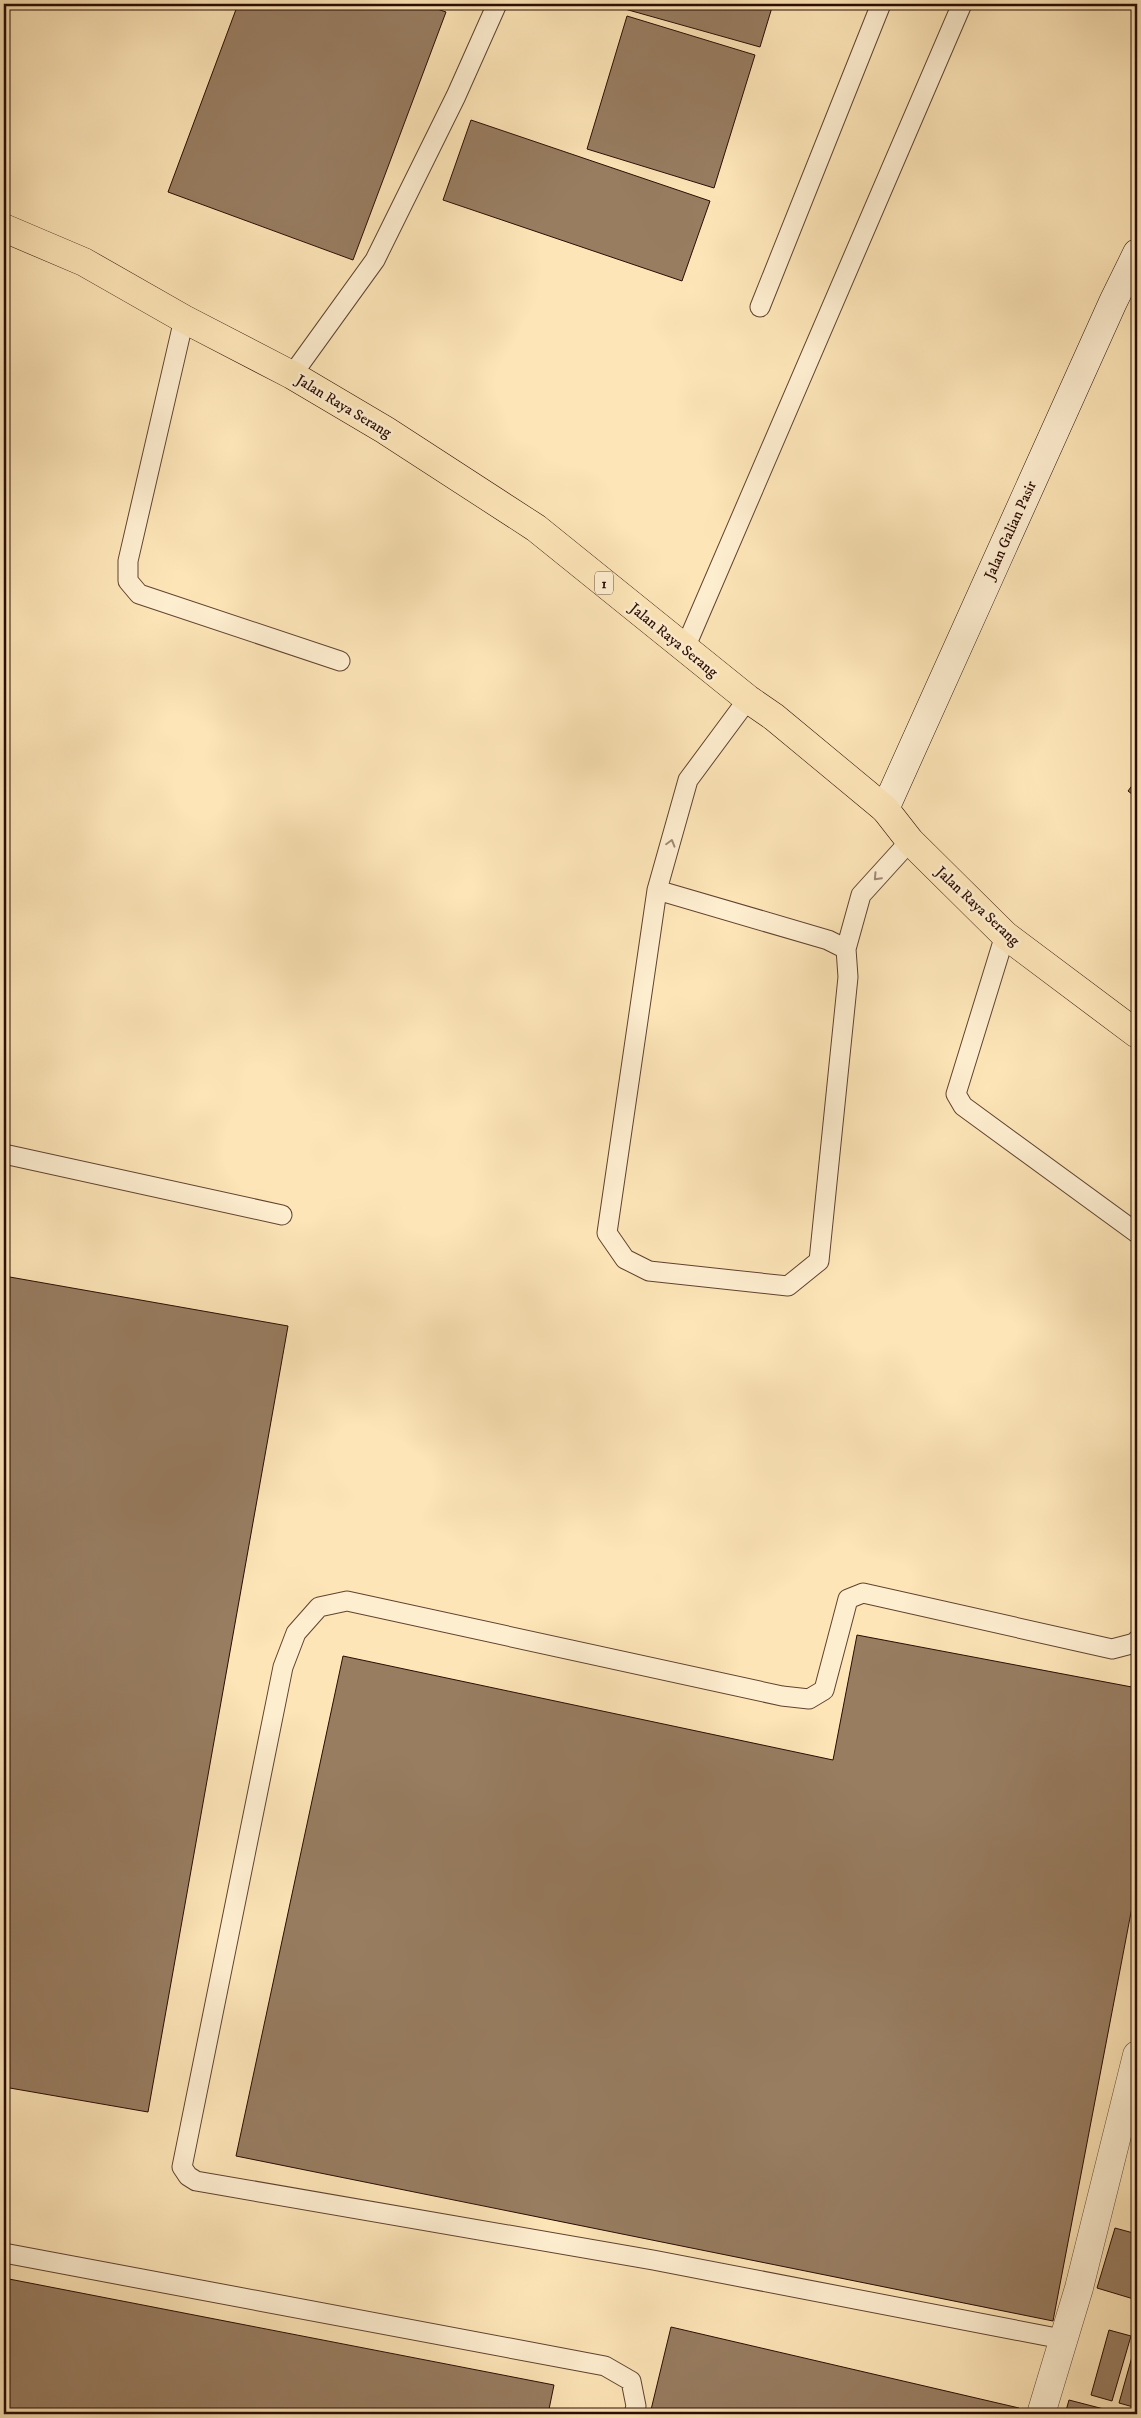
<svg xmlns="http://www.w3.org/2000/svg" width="1141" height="2418" font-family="'IM FELL DW Pica',serif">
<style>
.building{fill:#987d61;stroke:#2b0c03}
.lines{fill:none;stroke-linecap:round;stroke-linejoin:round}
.lane-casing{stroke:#604230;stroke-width:21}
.street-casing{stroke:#604230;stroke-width:29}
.secondary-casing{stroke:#2b0c03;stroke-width:29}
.highway-casing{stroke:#2b0c03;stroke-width:29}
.lane{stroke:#feeed0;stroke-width:19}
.street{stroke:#feeed0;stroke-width:28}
.secondary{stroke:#feeed0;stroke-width:28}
.highway{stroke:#fde5b7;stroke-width:28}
.oneway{stroke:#9f8874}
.labels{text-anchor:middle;stroke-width:5;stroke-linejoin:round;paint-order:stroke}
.shield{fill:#feeed0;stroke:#6a5040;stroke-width:1}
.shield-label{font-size:14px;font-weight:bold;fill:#2b0c03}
.street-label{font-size:15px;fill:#2b0c03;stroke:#feeed0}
</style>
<rect width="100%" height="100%" fill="#fde5b7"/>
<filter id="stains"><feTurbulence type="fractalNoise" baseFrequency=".004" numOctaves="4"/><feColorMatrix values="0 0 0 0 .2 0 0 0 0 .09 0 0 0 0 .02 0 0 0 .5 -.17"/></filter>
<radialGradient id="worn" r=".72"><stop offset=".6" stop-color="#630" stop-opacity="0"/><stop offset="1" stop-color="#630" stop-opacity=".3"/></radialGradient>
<!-- building -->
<path class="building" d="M238,4h185l23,8 -93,248 -185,-68z
M607,4h166l-13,43z
M627,16l128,39 -41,133 -127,-39z
M471,120l239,81 -28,80 -239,-81z
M1137,779v19l-9,-7z
M4,1276l284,50 -140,786 -144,-25z
M857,1635l280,53v193l-84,440 -817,-165 107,-500 490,104z
M1115,2228l22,6v66l-40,-12z
M9,2279l545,106 -6,29h-544v-108z
M671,2327l348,81 -2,6h-367z
M1109,2330l22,6 -19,65 -21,-6z
M1137,2339v69l-18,-5z
M1069,2400l54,14h-58z"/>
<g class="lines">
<defs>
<path id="lane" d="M760,307l121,-303
M184,319l-56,242v20l11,13 201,67
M292,375l83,-115 81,-164 41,-92
M685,648l277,-644
M748,699l-60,81 -31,110 -50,343 18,26 24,12 139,15 31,-25 29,-284 -2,-28 15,-54 49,-54
M657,890l171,50 18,9
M1005,935l-49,159 7,12 174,127
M4,1154l278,61
M4,2253l601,113 26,15 5,25 -2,8
M1062,2339l-409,-79 -457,-79 -8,-5 -6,-9 101,-500 13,-34 23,-26 28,-6 435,95 27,3 15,-9 24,-91 15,-6 249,56 23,-6 2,-3"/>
<path id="street" d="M1041,2414l38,-126 58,-233"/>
<path id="secondary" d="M885,809l228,-507 24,-49"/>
<path id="highway" d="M4,228l80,34 100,57 108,56 93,55 151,98 212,171 26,18 111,92 25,32 95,94 132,99"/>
</defs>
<!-- lane casing -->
<use href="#lane" class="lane-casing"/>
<!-- street casing -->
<use href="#street" class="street-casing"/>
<!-- secondary casing -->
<use href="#secondary" class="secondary-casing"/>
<!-- highway casing -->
<use href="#highway" class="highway-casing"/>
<!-- lane -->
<use href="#lane" class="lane"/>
<!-- street -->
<use href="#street" class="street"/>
<!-- secondary -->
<use href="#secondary" class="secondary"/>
<!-- highway -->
<use href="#highway" class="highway"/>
</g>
<!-- one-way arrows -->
<defs><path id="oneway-chevron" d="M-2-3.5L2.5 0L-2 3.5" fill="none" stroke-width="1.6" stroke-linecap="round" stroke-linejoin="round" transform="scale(1.25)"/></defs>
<g class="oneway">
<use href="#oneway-chevron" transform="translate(671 843) rotate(-74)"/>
<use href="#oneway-chevron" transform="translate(877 877) rotate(133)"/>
</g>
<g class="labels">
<!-- shield labels -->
<rect class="shield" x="595" y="571.5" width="18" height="23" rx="4"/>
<g class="shield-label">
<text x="604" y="588">1</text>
</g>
<!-- street labels -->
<g class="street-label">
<text transform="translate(344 406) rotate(31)" y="5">Jalan Raya Serang</text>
<text transform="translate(1010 530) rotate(-66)" y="5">Jalan Galian Pasir</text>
<text transform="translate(674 640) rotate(39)" y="5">Jalan Raya Serang</text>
<text transform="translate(978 906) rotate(43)" y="5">Jalan Raya Serang</text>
</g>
</g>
<!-- margin -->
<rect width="1141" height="2418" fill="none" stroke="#fde5b7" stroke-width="20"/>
<rect x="5" y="5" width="1131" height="2408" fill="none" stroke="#2b0c03" stroke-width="2.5"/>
<rect x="10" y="10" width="1121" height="2398" fill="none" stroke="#2b0c03"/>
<rect width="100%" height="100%" filter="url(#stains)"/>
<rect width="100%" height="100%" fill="url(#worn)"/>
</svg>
